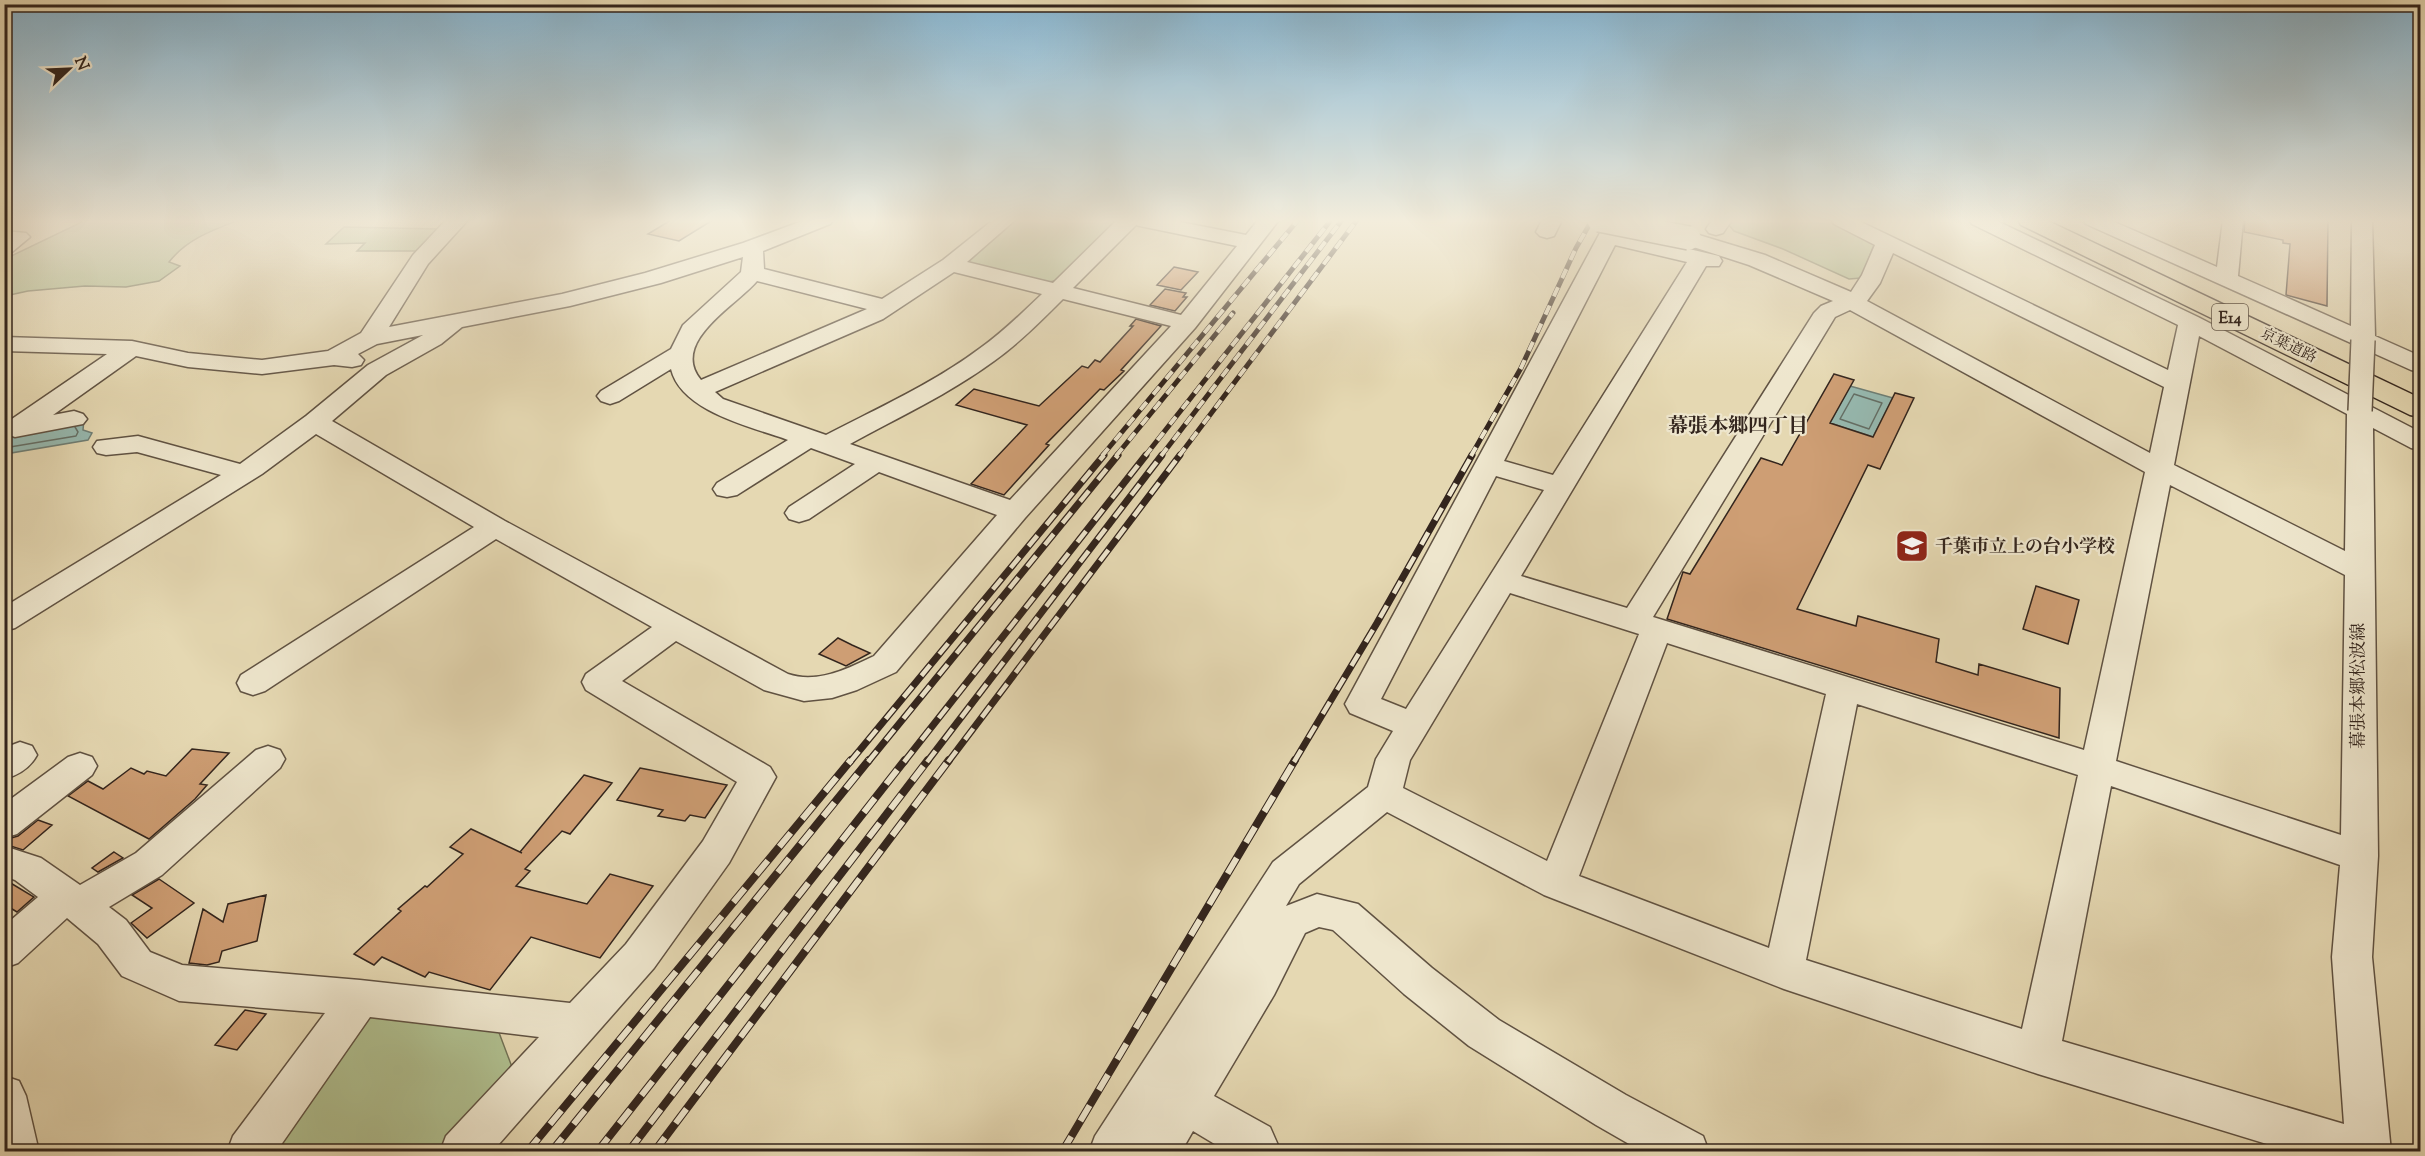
<svg xmlns="http://www.w3.org/2000/svg" width="2425" height="1156" font-family="'Sorts Mill Goudy','Noto Serif JP',serif">
<style>
.green{fill:#b0c090;stroke:#727256;stroke-width:1.5}
.water{fill:#96b9b0;stroke:#6e7e75;stroke-width:1.5}
.lines{fill:none;stroke-linecap:round;stroke-linejoin:round}
.shore{stroke:#646f66;stroke-width:1.5}
.building{fill:#ce9e74;stroke:#33251d;stroke-width:1.5}
.minor-casing{stroke:#605242;stroke-width:3}
.highway-casing{stroke:#33251d;stroke-width:3}
.minor{fill:#eee6cd;fill-rule:evenodd}
.highway{fill:#e5d8b2;fill-rule:evenodd}
.rail-far2-casing{stroke:#33251d;stroke-width:5}
.rail-far1-casing{stroke:#33251d;stroke-width:7}
.rail-casing{stroke:#33251d;stroke-width:8}
.rail-far2{stroke:#eee6cd;stroke-width:4;stroke-dasharray:10;stroke-linecap:butt}
.rail-far1{stroke:#eee6cd;stroke-width:4.5;stroke-dasharray:14;stroke-linecap:butt}
.rail{stroke:#eee6cd;stroke-width:6;stroke-dasharray:18;stroke-linecap:butt}
.minor-bridge-casing{stroke:#605242;stroke-width:26;stroke-linecap:butt}
.minor-bridge{stroke:#eee6cd;stroke-width:23}
.labels{text-anchor:middle;stroke-width:4.5;stroke-linejoin:round;paint-order:stroke}
.far-street-label{font-size:15px;fill:#33251d;stroke:#eee6cd}
.shield{fill:#eee6cd;stroke:#6b5f52;stroke-width:1.5}
.shield-label{font-size:16px;font-weight:bold;fill:#33251d}
.poi-label{font-size:18px;font-weight:bold;fill:#33251d;stroke:#eee6cd;text-anchor:start}
.street-label{font-size:18px;fill:#33251d;stroke:#eee6cd}
.neighbourhood-label{font-size:20px;font-weight:bold;fill:#33251d;stroke:#eee6cd}
</style>
<rect width="100%" height="100%" fill="#e5d8b2"/>
<filter id="stains"><feTurbulence type="fractalNoise" baseFrequency=".00333" numOctaves="4"/><feColorMatrix values="0 0 0 0 .2 0 0 0 0 .09 0 0 0 0 .02 0 0 0 .5 -.17"/></filter>
<radialGradient id="worn" r=".72"><stop offset=".6" stop-color="#630" stop-opacity="0"/><stop offset="1" stop-color="#630" stop-opacity=".3"/></radialGradient>
<!-- green -->
<path class="green" d="M86,220h153c-26,10 -52,19 -70,42l11,4 -21,15 -33,6 -41,-1 -57,5 -23,5v-37z
M1013,220h100l4,3 -59,57 -13,3 -75,-18 -3,-6z
M1731,220h101l38,18 4,7 -13,33 -12,1 -66,-30 -49,-18 -6,-7z
M344,227l95,2 -19,22h-63l8,-8 -39,1z
M357,1008l138,14 20,53 -69,76 -192,1z"/>
<!-- water -->
<path class="water" d="M1850,386l43,12 -20,39 -43,-14z
M84,419l-1,11 9,3 -4,7 -83,14v-21z"/>
<g class="lines">
<!-- shore -->
<path class="shore" d="M1854,394l28,9 -13,26 -29,-10z
M4,448l72,-12 2,-4 -3,-5"/>
</g>
<!-- building -->
<path class="building" d="M671,220h42l-34,21 -31,-7z
M2245,220h83l-1,86 -41,-11 4,-51 -7,-1v-3l-39,-8z
M1174,267l24,5 -17,18 -24,-5z
M1165,289l21,4 -3,4h4l-12,14 -25,-6z
M1136,319l25,7 -40,44 3,1 -20,19 -4,-1 -54,55 3,1 -45,50 -33,-11 56,-59 -71,-20 18,-16 65,17 43,-40 6,2 7,-8 5,2 33,-36h-3z
M1834,374l20,6 -24,43 43,14 22,-44 19,5 -34,71 -12,-4 -71,144 59,17 2,-10 81,23 -3,23 42,13 1,-11 81,24 -1,50 -392,-119 16,-47 7,2 71,-116 21,7z
M2036,586l43,14 -11,44 -45,-15z
M838,638l14,7 18,8 -24,13 -27,-12z
M192,749l37,4 -29,31 7,1 -12,14 -46,40 -81,-43 20,-15 15,8 28,-21 13,6 3,-3 19,5z
M640,768l87,17 -22,33 -15,-3 -5,6 -27,-5 5,-6 -46,-10z
M584,775l28,8 -42,51 -8,-3 -37,38 5,2 -14,15 71,18 23,-30 43,12 -53,72 -69,-21 -41,53 -61,-18 -4,5 -43,-20 -8,8 -20,-11 47,-43 -3,-2 27,-23 2,1 36,-33 -13,-7 21,-18 51,24 -2,-1z
M38,820l14,5 -29,25 -19,-6v-4l14,-4z
M114,852l9,6 -25,14 -6,-4z
M4,879l30,18 -17,15 -13,-8z
M159,879l35,24 -47,35 -16,-15 21,-15 -20,-13z
M266,895l-9,46 -35,10 -3,11 -12,3 -18,-2 14,-54 20,13 5,-18z
M245,1010l21,4 -29,36 -22,-5z"/>
<g class="lines">
<defs>
<path id="minor" d="M446,220h22l-40,44 -39,63 173,-33 83,-21 98,-30 62,-23h28l-3,4 -67,27 1,18 118,30 61,-39 50,-40h22l-48,42 86,21 64,-63h53l76,15 12,-15h21l-84,108 -170,190 -129,154 -39,18 -25,8 -28,3 -40,-11 -88,-49 -54,40 148,86 6,10 -47,86 -75,105 -162,184h-52l6,-16 93,-99 -169,-20 -94,135h-49l6,-16 92,-123 -146,-12 -57,-25 -24,-32 -31,-26 -49,45 -14,5v-42l34,-29 -23,-17 -11,-4v-30l37,12 39,27 56,-32 120,-103 12,-4 12,4 5,9 -5,9 -118,107 -53,32 17,13 24,32 32,13 178,15 210,23 56,-59 77,-103 34,-59 -151,-92 -4,-8 4,-8 66,-47 -156,-88 -231,152 -12,4 -12,-4 -4,-8 4,-8 233,-148 -158,-93 -54,40 -247,154 -11,3v-24l217,-132 -84,-23 -31,3 -9,-2 -4,-6 4,-6 41,-5 102,28 66,-48 62,-51 55,-30 -46,9 -19,10 6,6 -3,5 -9,2 -18,-2 -72,9 -74,-7 -52,-11 -83,59 21,-4 9,3 4,5 -4,5 -68,13 -11,-4 2,-10 101,-69 -103,-3v-14l128,4 56,12 74,7 66,-9 33,-18 52,-78zM1136,225l4,1 97,20 -56,69 -108,-27zM743,257l-2,15 -58,53 -12,24 -70,42 -4,5 4,5 9,3 9,-3 52,-32c10,43 82,58 117,71l-71,43 -4,6 4,6 10,2 10,-2 74,-47 44,16 -66,43 -4,6 4,6 10,3 10,-3 70,-47 118,43 -123,141c-27,13 -57,28 -86,18l-283,-153 -173,-100 54,-46 55,-31 21,-17 108,-21 91,-23zM954,272l88,22c-20,19 -40,39 -63,55 -47,35 -101,59 -153,86l-103,-36 -8,-7 168,-73zM757,281l110,28 -166,71c-32,-38 36,-75 56,-99zM1063,299l108,27 -161,174 -160,-56c49,-27 99,-50 144,-83 25,-18 47,-40 69,-62z
M1542,220h20l-8,16 -7,2 -7,-2 -4,-4z
M1607,220h20l-6,13 98,23 3,5 -3,5h-13l-185,310 106,32 187,-295 7,-7 12,-5 -84,-36 -68,-22 -3,-5 3,-5 8,-1 76,23 86,37 11,-17 13,-30 -41,-21 -3,-4h26l311,150 10,-45 -206,-101 -3,-4h26l203,97 222,115v18l-9,-2 -38,-20 5,428 -6,101 19,195h-98l-255,-78 -254,-85 -240,-94 -157,-83 -88,72 -13,22 31,-12 41,10 74,64 67,52 127,75 77,41 6,16h-66l-47,-27 -127,-79 -65,-52 -71,-64 -14,-3 -14,6 -31,62 -60,101 56,31 11,25h-53l-35,-21 -12,21h-92l6,-16 178,-274 95,-75 8,-28 17,-28 -43,-18 -5,-9zM1615,245l72,17 -134,213 -49,-14zM1893,253l271,134 -14,66 -283,-152 13,-18zM1850,310l295,162 -61,278 -431,-133 182,-300zM2199,336l148,78 -2,137 -171,-86zM1496,476l48,14 -138,219 -25,-10zM2170,485l175,90 -4,260 -225,-74zM1510,593l129,41 -92,227 -144,-73 7,-28zM1667,643l159,51 -57,254 -190,-72zM1857,704l221,71 -56,254 -216,-69zM2111,786l229,79 -8,92 12,167 -282,-83z
M1712,220h20l-9,13 -7,2 -7,-2 -3,-4z
M2083,220h27l107,47 6,-47h20l-5,56 113,50 1,-106h20l3,116 45,20v16l-9,-2 -325,-146z
M4,231l22,2 4,4 -18,15 -8,1z
M20,742l12,4 5,9c-7,13 -18,20 -33,24v-31z
M80,753l12,4 5,9 -5,9 -75,59 -13,4v-34l64,-47z
M4,1076l15,5 7,15 13,56h-35z"/>
<path id="highway" d="M2018,220h28l374,178v19l-10,-2 -389,-190z"/>
</defs>
<!-- minor casing -->
<use href="#minor" class="minor-casing"/>
<!-- highway casing -->
<use href="#highway" class="highway-casing"/>
<!-- minor -->
<use href="#minor" class="minor"/>
<!-- highway -->
<use href="#highway" class="highway"/>
<defs>
<path id="rail-far2" d="M1102,456l196,-236
M1116,456l117,-143
M1145,456l186,-236
M1161,456l181,-236
M1179,456l178,-236
M1471,456l50,-88 55,-120 16,-28"/>
<path id="rail-far1" d="M850,762l254,-307
M868,762l250,-307
M904,762l242,-307
M927,762l235,-307
M948,762l232,-307
M1294,762l83,-139 95,-168"/>
<path id="rail" d="M527,1152l324,-392
M551,1152l318,-392
M597,1152l308,-392
M628,1152l300,-392
M654,1152l295,-392
M1062,1152l233,-392"/>
</defs>
<!-- rail-far2 casing -->
<use href="#rail-far2" class="rail-far2-casing"/>
<!-- rail-far1 casing -->
<use href="#rail-far1" class="rail-far1-casing"/>
<!-- rail casing -->
<use href="#rail" class="rail-casing"/>
<!-- rail-far2 -->
<use href="#rail-far2" class="rail-far2"/>
<!-- rail-far1 -->
<use href="#rail-far1" class="rail-far1"/>
<!-- rail -->
<use href="#rail" class="rail"/>
<defs>
<path id="minor-bridge" d="M1599,220l90,18
M2360,411l3,-71"/>
</defs>
<!-- minor-bridge casing -->
<use href="#minor-bridge" class="minor-bridge-casing"/>
<!-- minor-bridge -->
<use href="#minor-bridge" class="minor-bridge"/>
</g>
<!-- sky -->
<linearGradient id="sky" x2="0" y2="1"><stop stop-color="#87b6d2"/><stop offset="0.58" stop-color="#f3eddc"/><stop offset="1" stop-color="#f3eddc" stop-opacity="0"/></linearGradient>
<rect width="2425" height="381" fill="url(#sky)"/>
<!-- icons -->
<defs>
<symbol id="school-square" viewBox="-11 -11 22 22"><rect x="-9" y="-9" width="18" height="18" rx="4" fill="#8f2418" stroke="#eee6cd"/><path d="M0-5L7-2L0 1L-7-2ZM-4 1L0 2.5L4 1V4Q0 6-4 4Z" fill="#fff"/></symbol>
</defs>
<g fill-rule="evenodd">
<use href="#school-square" x="1893" y="527" width="38" height="38"/>
</g>
<g class="labels">
<!-- far-street labels -->
<g class="far-street-label">
<text transform="translate(2289 345) rotate(26)" y="5">京葉道路</text>
</g>
<!-- shield labels -->
<rect class="shield" x="2212" y="304" width="36" height="26" rx="4.5"/>
<g class="shield-label">
<text x="2230" y="323">E14</text>
</g>
<!-- poi labels -->
<g class="poi-label">
<text x="1935" y="552">千葉市立上の台小学校</text>
</g>
<!-- street labels -->
<g class="street-label">
<text transform="translate(2358 686) rotate(-90)" y="6">幕張本郷松波線</text>
</g>
<!-- neighbourhood labels -->
<g class="neighbourhood-label">
<text x="1738" y="432">幕張本郷四丁目</text>
</g>
</g>
<!-- margin -->
<rect width="2425" height="1156" fill="none" stroke="#e5d8b2" stroke-width="24"/>
<rect x="6" y="6" width="2413" height="1144" fill="none" stroke="#33251d" stroke-width="3"/>
<rect x="12" y="12" width="2401" height="1132" fill="none" stroke="#33251d" stroke-width="1.5"/>
<!-- north arrow -->
<g transform="translate(69 69) rotate(67)" stroke="#eee6cd" stroke-width="4.5" paint-order="stroke">
<path d="M0-4.5L10 22L0 15L-10 22Z" fill="#33251d"/>
<text y="-9" font-size="16" font-weight="bold" text-anchor="middle" fill="#33251d">N</text>
</g>
<rect width="100%" height="100%" filter="url(#stains)"/>
<rect width="100%" height="100%" fill="url(#worn)"/>
</svg>
